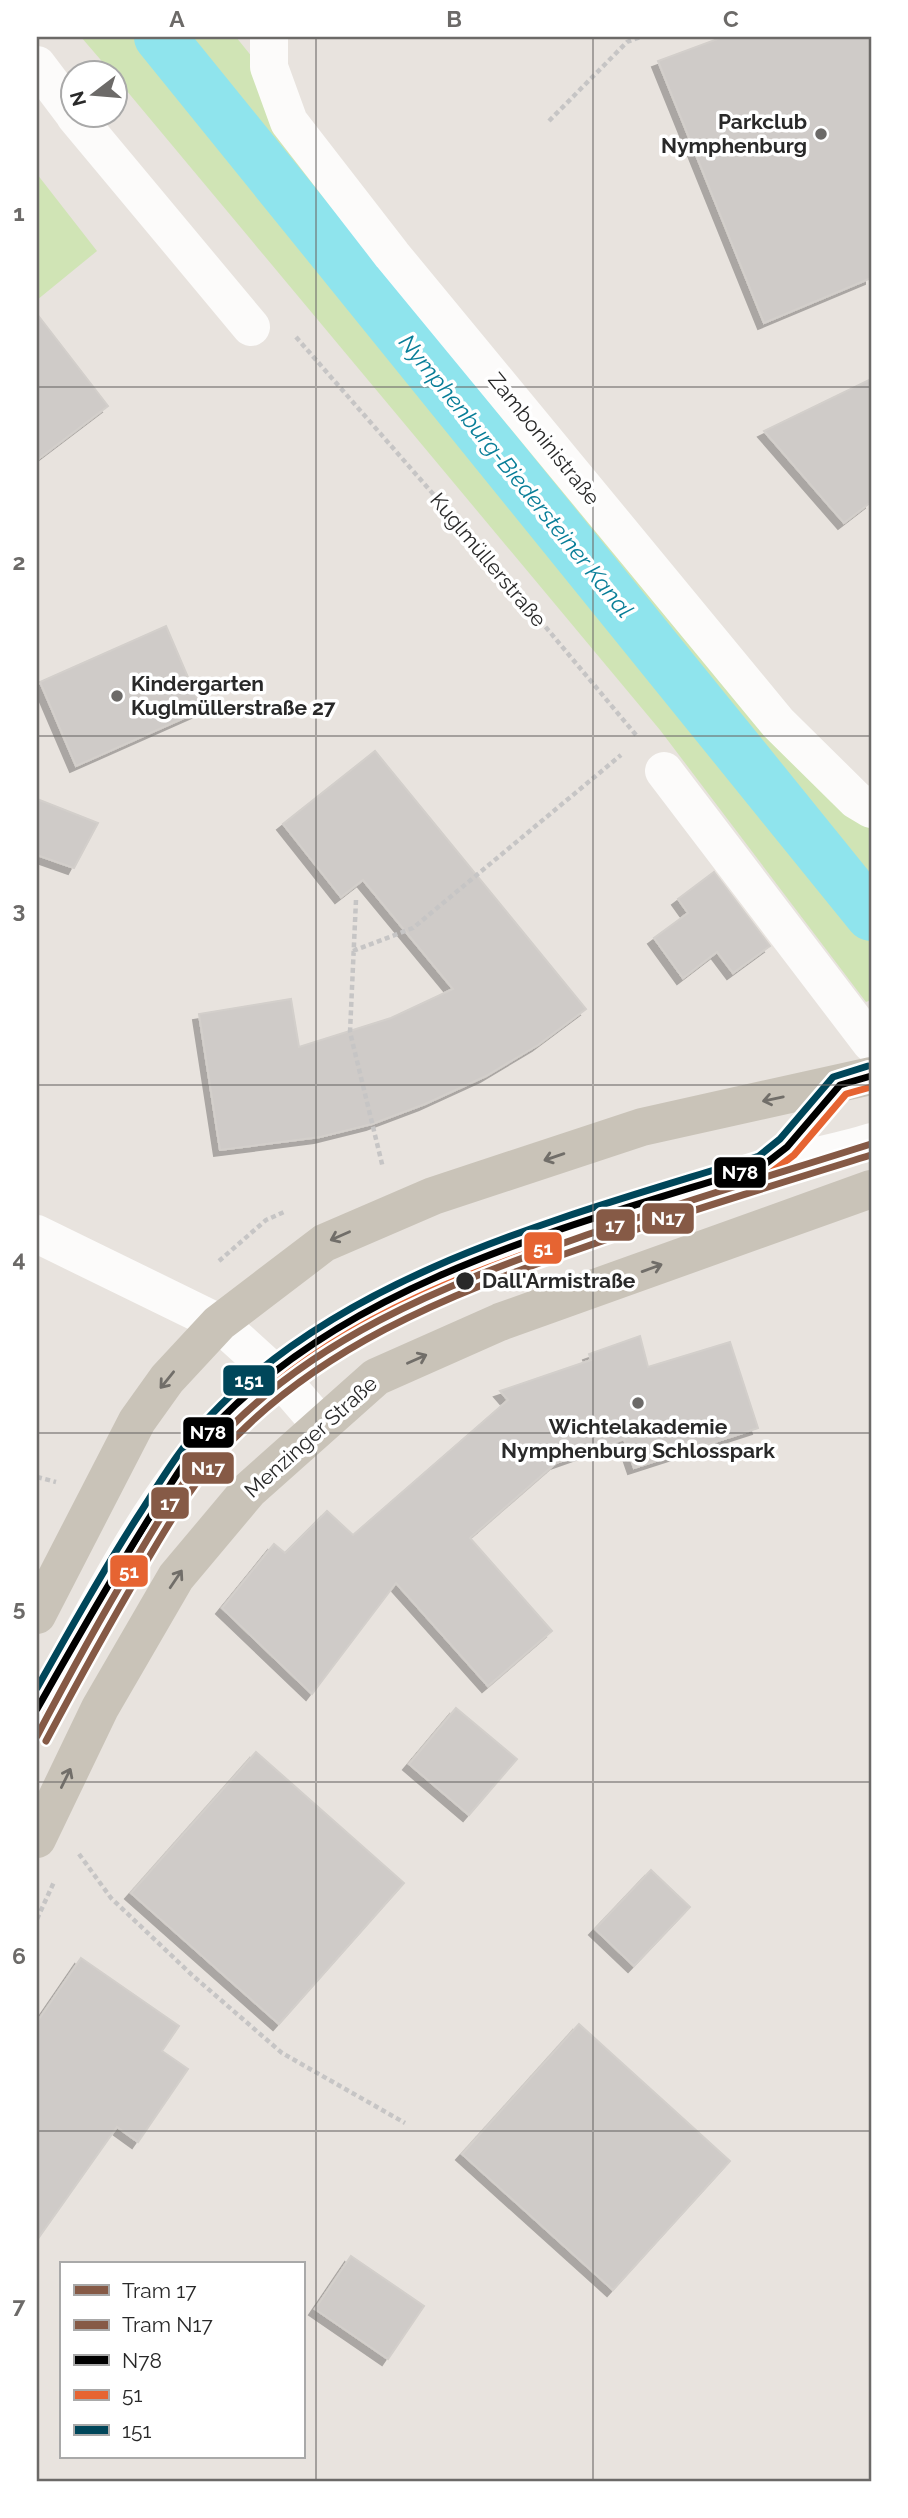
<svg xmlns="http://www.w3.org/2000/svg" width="908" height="2518" font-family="Raleway,sans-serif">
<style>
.green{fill:#d0e4b5}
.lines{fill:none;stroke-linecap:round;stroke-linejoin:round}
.canal{stroke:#8fe4ed;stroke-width:52}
.building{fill:#cfcbc8;stroke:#d3cfcb;stroke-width:2;filter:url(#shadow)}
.path{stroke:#c6c5c5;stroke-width:4.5;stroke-dasharray:5 3.5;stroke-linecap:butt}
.service{stroke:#fcfbfa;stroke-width:30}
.minor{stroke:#fcfbfa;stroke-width:38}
.primary{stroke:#c9c3b8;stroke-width:38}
.bus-1-casing{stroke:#fff;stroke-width:12}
.bus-2-casing{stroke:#fff;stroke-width:12}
.bus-3-casing{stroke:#fff;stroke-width:12}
.bus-1{stroke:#000;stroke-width:7}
.bus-2{stroke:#e66432;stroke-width:7}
.bus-3{stroke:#00465a;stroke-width:7}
.tram-1-casing{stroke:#fff;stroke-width:12}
.tram-2-casing{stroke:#fff;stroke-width:12}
.tram-1{stroke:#865a46;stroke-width:7}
.tram-2{stroke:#865a46;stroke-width:7}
.oneway{stroke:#716e69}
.grid{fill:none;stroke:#6c6a68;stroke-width:2;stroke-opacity:0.55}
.poi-dot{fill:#6c6a68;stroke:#fff;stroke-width:2.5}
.stop-dot{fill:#292929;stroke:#fff;stroke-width:2.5}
.labels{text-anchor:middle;stroke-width:7;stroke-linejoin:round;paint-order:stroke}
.poi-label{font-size:21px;font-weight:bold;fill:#292929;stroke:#fff;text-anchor:end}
.street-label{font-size:21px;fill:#292929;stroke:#fff}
.stop-label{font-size:21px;font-weight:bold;fill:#292929;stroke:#fff;text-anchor:start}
.water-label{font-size:23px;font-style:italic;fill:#087e98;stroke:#fff}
.line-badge{stroke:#fff;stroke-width:2.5}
.badge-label{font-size:19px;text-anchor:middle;font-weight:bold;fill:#fff}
.neatline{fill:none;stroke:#6c6a68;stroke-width:2.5}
.grid-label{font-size:23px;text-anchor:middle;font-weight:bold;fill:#6c6a68}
</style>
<defs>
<filter id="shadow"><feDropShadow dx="-6" dy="6" stdDeviation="0" flood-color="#0004"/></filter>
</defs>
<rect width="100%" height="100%" fill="#e8e3de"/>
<!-- green -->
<path class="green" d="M81,37h155l635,786v177l-5,2 -206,-272 -544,-652v-4l-4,-1z
M37,174l60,77 -60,49z"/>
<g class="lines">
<!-- canal -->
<path class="canal" d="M160,37l711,878"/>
</g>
<!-- building -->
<path class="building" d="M723,37h148v241l-107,45 -106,-262z
M37,314l71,92 -71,54z
M871,379v123l-27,21 -80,-92z
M166,626l36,84 -126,56 -36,-84z
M375,751l211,258 -48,36 -52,31 -61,28 -53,20 -52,13 -100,13 -21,-136 92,-15 8,48 92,-29 62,-29 -90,-109 -22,17 -58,-73z
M37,799l61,24 -24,45 -37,-13z
M714,872l56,74 -37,27 -16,-21 -34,26 -29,-40 34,-25 -10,-14z
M640,1336l8,31 82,-25 28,86 -124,40 -10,-29 -68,24 -86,75 82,93 -64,55 -92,-103 -84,111 -90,-86 52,-64 11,9 42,-42 26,24 155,-135 -8,-9 91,-31 -2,-6z
M456,1708l61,51 -48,56 -60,-51z
M256,1752l148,131 -125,141 -148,-131z
M651,1870l39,37 -56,59 -39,-37z
M81,1958l98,68 -17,25 26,18 -50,73 -21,-15 -80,113v-218z
M579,2024l151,137 -117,129 -151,-136z
M351,2256l73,50 -36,53 -73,-50z"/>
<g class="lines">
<!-- path -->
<path class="path" d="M549,121l78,-79 13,-5
M296,337l166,190 174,208
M356,900l-6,132 33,136
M353,951l60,-23 208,-173
M219,1261l47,-41 18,-8
M37,1477l19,5
M79,1854l32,44 81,77 90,78 123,70
M37,1919l17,-37"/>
<!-- service -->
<path class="service" d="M767,1162l20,-15 53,-62
M37,1709c51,-93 106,-206 178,-284 107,-116 264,-169 411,-216 45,-14 91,-30 137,-44 36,-10 73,-16 108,-27"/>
<!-- minor -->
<path class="minor" d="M269,37v30l20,55 103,133 386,468 78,77 15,9
M37,65l37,49
M75,116l176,211
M664,771l207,272
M37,1234l182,89 63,57 38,44"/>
<!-- primary -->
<path class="primary" d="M37,1615l100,-194 30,-42 52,-56 105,-80 109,-47 209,-69 229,-51
M37,1839l63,-131 76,-131 73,-87 127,-113 124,-55 371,-133"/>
<defs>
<path id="bus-1" d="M37,1709c37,-65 73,-129 113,-192 21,-33 40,-67 68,-95 142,-146 358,-197 546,-257l23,-18 53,-62 31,-9"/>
<path id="bus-2" d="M46,1714c36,-63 71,-126 110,-187 21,-33 41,-66 68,-95 137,-151 361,-192 545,-258l25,-19 52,-61 25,-7"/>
<path id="bus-3" d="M37,1688c34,-60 67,-120 105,-178 21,-33 41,-66 68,-94 139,-147 363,-201 549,-260l21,-17 53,-62 35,-11"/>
</defs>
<!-- bus-1 casing -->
<use href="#bus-1" class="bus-1-casing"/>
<!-- bus-2 casing -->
<use href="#bus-2" class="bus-2-casing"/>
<!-- bus-3 casing -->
<use href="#bus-3" class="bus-3-casing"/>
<!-- bus-1 -->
<use href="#bus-1" class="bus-1"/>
<!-- bus-2 -->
<use href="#bus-2" class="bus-2"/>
<!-- bus-3 -->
<use href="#bus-3" class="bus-3"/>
<defs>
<path id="tram-1" d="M37,1736c31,-59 63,-117 97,-174 23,-39 46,-78 75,-112 96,-110 235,-165 369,-212 97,-34 195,-63 293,-94"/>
<path id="tram-2" d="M46,1741c31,-58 63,-116 96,-172 23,-39 45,-77 74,-111 95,-109 233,-164 366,-210 95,-34 193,-63 289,-93"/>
</defs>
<!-- tram-1 casing -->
<use href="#tram-1" class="tram-1-casing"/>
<!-- tram-2 casing -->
<use href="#tram-2" class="tram-2-casing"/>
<!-- tram-1 -->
<use href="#tram-1" class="tram-1"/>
<!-- tram-2 -->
<use href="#tram-2" class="tram-2"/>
</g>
<!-- one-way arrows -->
<defs><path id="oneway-shaft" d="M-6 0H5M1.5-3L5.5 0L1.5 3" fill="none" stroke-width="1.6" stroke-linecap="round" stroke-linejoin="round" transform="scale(1.75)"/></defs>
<g class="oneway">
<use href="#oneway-shaft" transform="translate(773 1099) rotate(168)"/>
<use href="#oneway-shaft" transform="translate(554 1157) rotate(161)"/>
<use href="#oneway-shaft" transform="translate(340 1236) rotate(156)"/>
<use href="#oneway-shaft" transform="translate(652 1268) rotate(-20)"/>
<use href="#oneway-shaft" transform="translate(417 1359) rotate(-24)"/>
<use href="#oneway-shaft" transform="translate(167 1380) rotate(129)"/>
<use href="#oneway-shaft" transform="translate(176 1579) rotate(-56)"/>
<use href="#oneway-shaft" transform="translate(66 1778) rotate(-64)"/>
</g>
<!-- grid -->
<path class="grid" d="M316,37v2444M593,37v2444M37,387h834M37,736h834M37,1085h834M37,1433h834M37,1782h834M37,2131h834"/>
<!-- markers -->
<g class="poi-dot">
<circle cx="821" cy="134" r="7"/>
<circle cx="117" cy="696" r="7"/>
<circle cx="638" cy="1403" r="7"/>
</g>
<circle class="stop-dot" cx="465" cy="1281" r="10"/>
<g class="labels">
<!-- poi labels -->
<g class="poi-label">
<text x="807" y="129">Parkclub<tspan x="807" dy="24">Nymphenburg</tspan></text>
<text x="131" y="691" text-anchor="start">Kindergarten<tspan x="131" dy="24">Kuglmüllerstraße 27</tspan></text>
<text x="638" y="1434" text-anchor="middle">Wichtelakademie<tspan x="638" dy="24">Nymphenburg Schlosspark</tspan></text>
</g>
<!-- street labels -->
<g class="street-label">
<text transform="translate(544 439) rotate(51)" y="7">Zamboninistraße</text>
<text transform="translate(488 560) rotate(50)" y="7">Kuglmüllerstraße</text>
<text transform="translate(311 1437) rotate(-42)" y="7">Menzinger Straße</text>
</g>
<!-- stop labels -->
<g class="stop-label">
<text x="482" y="1288">Dall'Armistraße</text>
</g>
<!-- water labels -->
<g class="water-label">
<text transform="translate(516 476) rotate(51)" y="8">Nymphenburg-Biedersteiner Kanal</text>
</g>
</g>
<g class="line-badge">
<rect x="713" y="1156" width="54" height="33" rx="7" fill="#000"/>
<rect x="641" y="1202" width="54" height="33" rx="7" fill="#865a46"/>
<rect x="595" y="1208" width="41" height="34" rx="7" fill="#865a46"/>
<rect x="523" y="1231" width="40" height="34" rx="7" fill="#e66432"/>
<rect x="222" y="1364" width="54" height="33" rx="7" fill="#00465a"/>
<rect x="182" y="1416" width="53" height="33" rx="7" fill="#000"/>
<rect x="181" y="1451" width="54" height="34" rx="7" fill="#865a46"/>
<rect x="150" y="1486" width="40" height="34" rx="7" fill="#865a46"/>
<rect x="109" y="1554" width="40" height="34" rx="7" fill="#e66432"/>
</g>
<g class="badge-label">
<text x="740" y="1179">N78</text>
<text x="668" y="1225">N17</text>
<text x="615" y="1232">17</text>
<text x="543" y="1255">51</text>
<text x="249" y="1387">151</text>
<text x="208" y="1439">N78</text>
<text x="208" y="1475">N17</text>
<text x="170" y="1510">17</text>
<text x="129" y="1578">51</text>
</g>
<!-- border -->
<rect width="908" height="2518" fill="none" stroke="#ffffff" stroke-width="77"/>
<!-- legend -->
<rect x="60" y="2262" width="245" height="196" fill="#ffffff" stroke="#a9a9a9" stroke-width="2"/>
<rect x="74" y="2285" width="35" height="10" fill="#865a46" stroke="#a9a9a9" stroke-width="2"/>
<text x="122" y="2298" font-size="21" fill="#292929">Tram 17</text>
<rect x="74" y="2320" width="35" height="10" fill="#865a46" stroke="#a9a9a9" stroke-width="2"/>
<text x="122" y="2332" font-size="21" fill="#292929">Tram N17</text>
<rect x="74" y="2355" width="35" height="10" fill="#000000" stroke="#a9a9a9" stroke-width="2"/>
<text x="122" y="2368" font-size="21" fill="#292929">N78</text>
<rect x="74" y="2390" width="35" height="10" fill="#e66432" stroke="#a9a9a9" stroke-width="2"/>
<text x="122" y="2402" font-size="21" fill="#292929">51</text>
<rect x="74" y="2425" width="35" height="10" fill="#00465a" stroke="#a9a9a9" stroke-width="2"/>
<text x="122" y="2438" font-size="21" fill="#292929">151</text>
<!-- north arrow -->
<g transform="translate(94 94) rotate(254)"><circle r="33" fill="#ffffff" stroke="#a9a9a9" stroke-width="2"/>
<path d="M0-5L12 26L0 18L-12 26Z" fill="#6c6a68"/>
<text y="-10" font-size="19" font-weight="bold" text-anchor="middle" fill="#292929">N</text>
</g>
<rect x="38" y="38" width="832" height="2442" class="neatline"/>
<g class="grid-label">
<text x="177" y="27">A</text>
<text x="454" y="27">B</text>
<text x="731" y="27">C</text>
<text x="19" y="221">1</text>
<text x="19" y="570">2</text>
<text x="19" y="918">3</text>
<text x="19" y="1267">4</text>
<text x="19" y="1616">5</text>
<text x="19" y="1964">6</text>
<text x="19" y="2313">7</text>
</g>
</svg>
